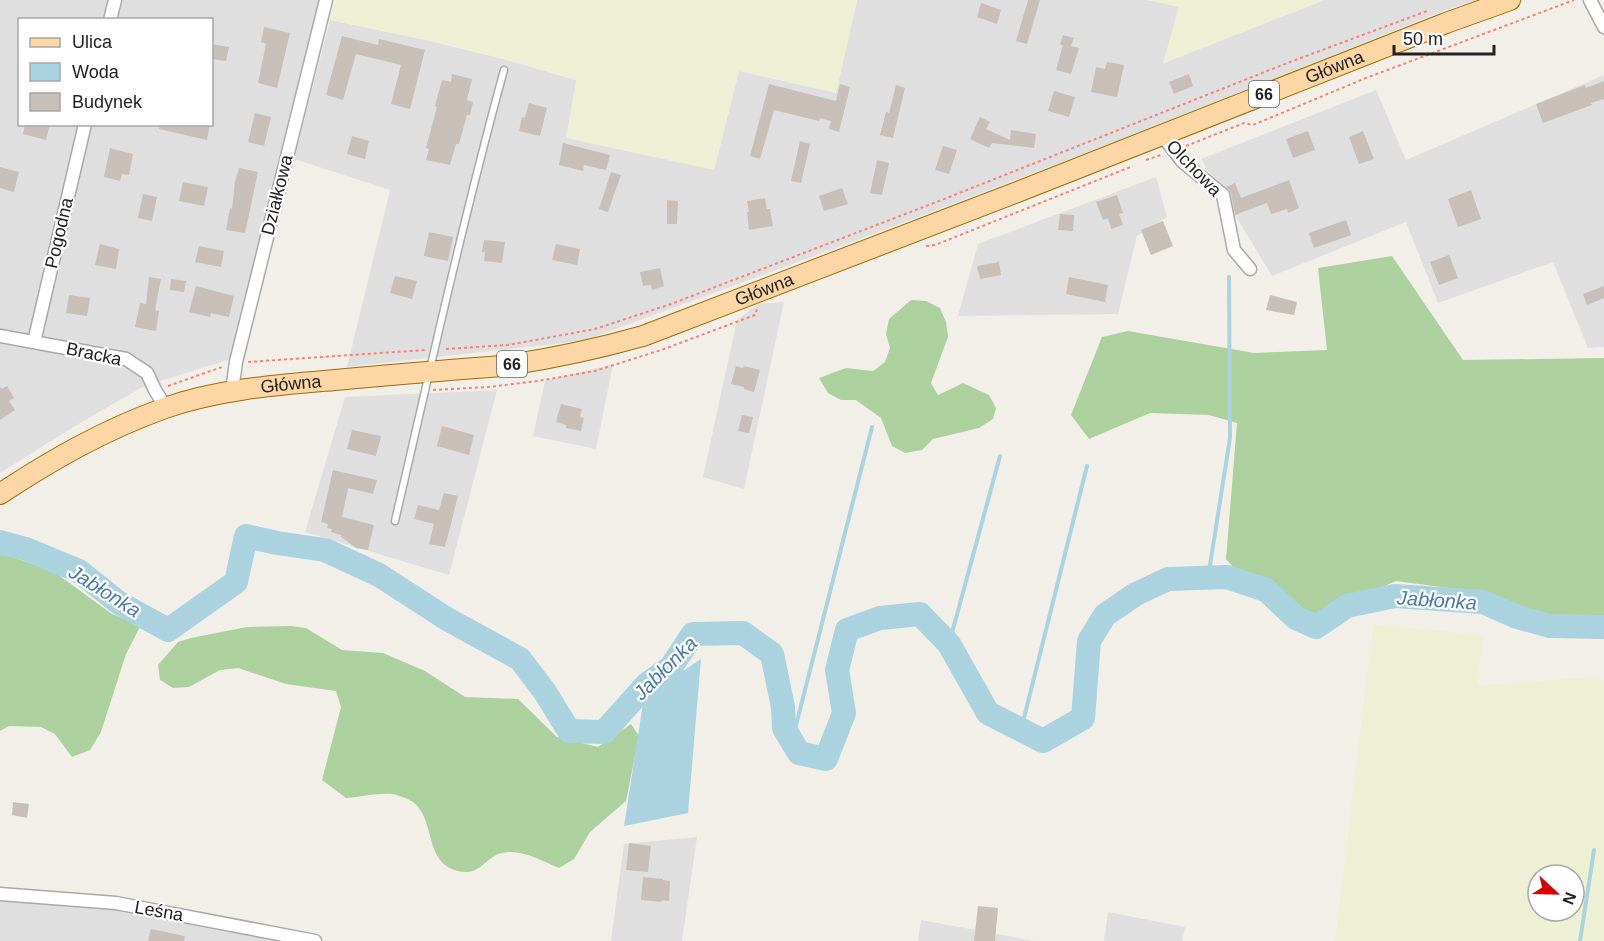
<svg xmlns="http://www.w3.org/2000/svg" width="1604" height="941" font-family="Helvetica,sans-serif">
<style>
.residential{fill:#e0dfdf;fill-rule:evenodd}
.farmland{fill:#eef0d5;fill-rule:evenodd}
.forest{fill:#add19e}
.water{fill:#aad3df}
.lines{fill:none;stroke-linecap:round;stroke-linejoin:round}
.stream{stroke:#aad3df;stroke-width:4}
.river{stroke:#aad3df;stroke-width:24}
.building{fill:#c7bfb8}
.service-casing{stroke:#a9a9a9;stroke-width:9}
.minor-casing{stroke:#a9a9a9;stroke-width:15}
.primary-casing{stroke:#a06b00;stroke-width:22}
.path{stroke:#fa8072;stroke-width:2;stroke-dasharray:3 3;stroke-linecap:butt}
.service{stroke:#fff;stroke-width:6}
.minor{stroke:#fff;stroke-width:12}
.primary{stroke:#fcd6a4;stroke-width:20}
.labels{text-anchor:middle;stroke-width:4.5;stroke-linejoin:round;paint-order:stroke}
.shield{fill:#fff;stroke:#646464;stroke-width:1.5}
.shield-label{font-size:16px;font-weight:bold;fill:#222}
.street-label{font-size:18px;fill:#222;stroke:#fff}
.water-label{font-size:20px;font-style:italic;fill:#4a7aab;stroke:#fff}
</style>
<rect width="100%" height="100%" fill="#f2efe9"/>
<!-- residential -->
<path class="residential" d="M0,0h321l-90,359 -87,27 -69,40 -75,47zM20,20h192v104h-192z
M857,0h290l32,6 -15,57 160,-63h152l-28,9 -318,127 -278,106 -269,99 -236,26 43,-177 -96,-31 36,-139 96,20 78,19 72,21 138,90 25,-99 97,21z
M1604,75v272l-16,1 -35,-86 -115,41 -32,-81 -134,54 -71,-117 175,-69 30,70z
M1156,177l11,40 -30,19 -19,78 -160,2 20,-72z
M784,302l-40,187 -41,-12 34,-157 21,-16z
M613,364l-17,85 -63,-13 12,-55z
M497,390l-48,185 -144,-43 40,-135z
M697,837l-15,104h-71l13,-97z
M0,887l227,32 83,22h-310z
M1108,912l77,15 -3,14h-78z
M921,920l114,21h-117z"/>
<!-- farmland -->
<path class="farmland" d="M335,0h522l-21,93 -97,-22 -25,99 -148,-32 10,-58 -72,-21 -78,-19 -96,-20z
M1147,0h177l-161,63 16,-56z
M1373,624l111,11 -7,50 119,-8 8,5v259h-269zM1538,875h36v36h-36z"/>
<!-- forest -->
<path class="forest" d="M1392,256l71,104 141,-2v260l-44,2 -89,-29 -75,-10 -65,29 -20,4 -17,-12 -23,-20 -31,-7 -14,-16 11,-136 -28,-8 -59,-2 -61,26 -18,-24 31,-78 26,-6 126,22 73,-3 -9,-82z
M911,300l15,1 14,7 6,14 2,15 -17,46 7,12 25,-12 26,12 7,13 -3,11 -14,9 -46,11 -11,11 -17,3 -13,-7 -11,-28 -25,-18h-15l-13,-7 -9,-15 27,-10 27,3 12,-9 5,-14 -4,-14 3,-15z
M0,553l53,18 59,43 29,11 -15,29 -25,78 -11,18 -18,7 -17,-23 -14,-7 -32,-1 -9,5z
M291,626l15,2 36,22 41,3 42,18 40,26 53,2 39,38 41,10 33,-23 8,12 -13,65 -36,31 -16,27 -15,9c-17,-7 -38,-20 -57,-15 -17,4 -22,24 -44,18 -38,-9 -19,-61 -53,-73 -4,-1 -9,-4 -13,-4 -15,-1 -31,3 -46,4l-24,-18 19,-73 -5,-16 -50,-7 -48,-16 -18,2 -31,17 -16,1 -13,-8 -2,-15 20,-23 13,-4 56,-11z"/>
<!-- water -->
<path class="water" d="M701,659l-13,154 -64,13 20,-129z"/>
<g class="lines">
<!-- stream -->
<path class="stream" d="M1208,578l22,-140 -1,-161
M949,644l51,-188
M1021,730l66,-264
M792,741l80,-314
M1580,941l14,-91"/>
<!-- river -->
<path class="river" d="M0,542l26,7 53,22 40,32 49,27 68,-48 10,-46 31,7 48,7 54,25 68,44 73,40 25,33 24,39 35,1 43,-48 24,-17 22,-33 50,-1 29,21 11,53 1,21 15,25 27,6 18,-46 -7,-43 10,-40 33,-12 40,-4 29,30 39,69 55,28 40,-23 6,-77 16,-26 31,-21 32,-15 59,-2 39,13 30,28 20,9 31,-21 48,-10 88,6 34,15 33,9 54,1"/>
</g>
<!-- building -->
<path class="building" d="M1028,0h12l-13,44 -11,-3z
M981,3l20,7 -4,14 -20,-7z
M264,27l26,6 -13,55 -19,-5 8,-39 -5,-2z
M1063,35l11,3 -3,8 8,2 -8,26 -15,-4 7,-25h-3z
M342,36l36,9 1,-6 46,11 -15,59 -19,-5 10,-39 -45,-11 -13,46 -17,-5z
M212,44l17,3 -3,14 -14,-2z
M1107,62l17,3 -7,32 -26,-5 5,-25 9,2z
M452,74l20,5 -5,21 6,2 -3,13h-3l-8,29h-3l-6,21 -24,-5 3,-11 -3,-1 11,-41 -2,-1 7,-26 9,2z
M1189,74l4,12 -19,8 -5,-12z
M1604,81v18l-13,4 1,2 -49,18 -7,-19 49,-19 1,3z
M769,84l67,17 4,-17 10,3 -11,45 -10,-3 2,-8 -11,-3 -1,3 -45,-11 -14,49 -10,-3z
M896,85l9,3 -12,50 -13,-3 6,-23 3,1z
M1054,91l21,6 -6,20 -21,-6z
M529,103l18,5 -7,28 -21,-5 3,-14 3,1z
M255,113l16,4 -7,29 -16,-4z
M980,117l10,5 -4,7 24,11 1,-10 25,4 -2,14 -42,-5 -3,5 -19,-9z
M25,124h25l-4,16 -23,-6z
M160,124h50l-3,16 -48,-11z
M1308,131l7,19 -22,8 -7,-19z
M1363,131l11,28 -15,5 -10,-27z
M352,136l17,5 -4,18 -18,-5z
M800,141l10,3 -9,39 -10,-2z
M563,143l47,12 -4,15 -22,-5 -1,6 -24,-6z
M943,146l14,4 -8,24 -14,-4z
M110,148l23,6 -4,21 -7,-1 -2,7 -16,-4z
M877,160l12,3 -7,32 -12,-2z
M0,167l19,5 -5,20 -14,-4z
M239,168l19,4 -13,61 -19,-3 4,-22 2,1 3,-27z
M611,172l10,3 -13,37 -9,-3z
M1289,180l10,28 -11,5 -1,-4 -16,5 -4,-11 -32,12 -4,-22 -5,-6 9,-4 6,15z
M183,182l25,5 -4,19 -25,-5z
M842,188l6,16 -24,7 -5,-15z
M1471,190l10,29 -23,8 -10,-28z
M143,194l14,3 -5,24 -14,-3z
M1117,195l6,18 -4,1 4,11 -12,4 -3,-11 -5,2 -7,-18z
M765,198l2,11h3l3,17 -24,4 -2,-18h2l-2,-11z
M667,200l11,1 -1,23h-10z
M1060,214l14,1 -1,16 -15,-1z
M1346,220l5,15 -37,13 -5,-15z
M1163,221l10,25 -22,9 -10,-25z
M429,232l24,5 -5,24 -24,-5z
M484,240l21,2 -3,21 -18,-2 1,-9h-3z
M100,244l19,5 -3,20 -21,-4z
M556,244l24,5 -3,16 -25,-5z
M199,246l25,5 -3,16 -26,-5z
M1449,255l9,23 -19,7 -9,-23z
M999,262l2,13 -21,4 -3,-13z
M660,268l4,18 -12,4 -1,-5 -8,1 -3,-14z
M395,276l22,5 -5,18 -22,-6z
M149,277l12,2 -6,31 4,1 -3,20 -21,-4 5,-24 6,1z
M1069,277l39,8 -3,17 -39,-8z
M171,279l15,2 -2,11 -14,-2z
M196,286l38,10 -5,21 -18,-4 -1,4 -21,-5z
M1604,286v12l-17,7 -4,-11z
M69,295l21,3 -3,18 -21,-3z
M1270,295l27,7 -3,13 -28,-5z
M736,366l7,2 1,-2 16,4 -6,22 -10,-3v-2l-13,-3z
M7,386l7,12 -5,3 6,9 -15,10v-33l2,2z
M561,404l21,5 -2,8 4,1 -3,13 -15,-3v-3l-10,-3z
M742,415l11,2 -4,16 -11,-2z
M442,426l32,9 -5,20 -32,-9z
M352,430l29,6 -5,20 -29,-7z
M333,470l44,10 -4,14 -25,-6 -6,29 32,8 -6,25 -12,-2 -15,-11v-2l-10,-3 1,-3 -5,-1 1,-4 -7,-2z
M444,493l14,3 -13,51 -16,-3 5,-20 -20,-5 4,-14 21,5z
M13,802l16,2 -2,14 -15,-3z
M629,843l22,3 -3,26 -22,-2z
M643,877l20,2v1l7,1 -1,20 -7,-1 -1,2 -20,-2z
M978,906l20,2 -3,33h-21z
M151,929l34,7 -1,5h-36z"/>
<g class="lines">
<defs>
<path id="service" d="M395,521c35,-151 68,-301 109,-451"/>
<path id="minor" d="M1590,0l14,27
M110,20l5,-20
M1161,134l22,28 40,33 11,55 16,19
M0,336l126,23 21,14 8,17 11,18
M34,342l51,-218
M232,391l4,-29 90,-362
M0,894l116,9 199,38"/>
<g id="primary">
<path id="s1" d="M0,494c53,-35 104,-64 165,-86 54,-19 112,-23 170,-28 55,-5 111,-10 167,-14 48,-7 95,-17 141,-30l377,-145 426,-168 64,-23"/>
</g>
</defs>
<!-- service casing -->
<use href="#service" class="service-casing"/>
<!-- minor casing -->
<use href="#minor" class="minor-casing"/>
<!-- primary casing -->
<use href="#primary" class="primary-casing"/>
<!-- path -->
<path class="path" d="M1186,146l58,-23 9,2 113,-47 208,-78
M1146,160l15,-5
M926,246l9,-1 198,-79
M446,349l62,-4 87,-16 76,-25 268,-103 351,-139 137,-51
M248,362l177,-12
M168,386l54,-19
M433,390l55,-3 50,-6 57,-10 69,-22 91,-34 2,-6"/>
<!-- service -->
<use href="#service" class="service"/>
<!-- minor -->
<use href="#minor" class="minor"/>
<!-- primary -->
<use href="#primary" class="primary"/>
</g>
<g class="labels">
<!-- shield labels -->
<g class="shield">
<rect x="1249" y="81" width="30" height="26" rx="4.5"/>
<rect x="497" y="351" width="30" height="26" rx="4.5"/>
</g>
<g class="shield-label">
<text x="1264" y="100">66</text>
<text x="512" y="370">66</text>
</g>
<!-- street labels -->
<g class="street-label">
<text dy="6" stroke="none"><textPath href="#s1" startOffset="1413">Główna</textPath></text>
<text transform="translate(1194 168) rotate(46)" y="6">Olchowa</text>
<text transform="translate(277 195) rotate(-76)" y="6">Działkowa</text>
<text transform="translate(59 233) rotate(-77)" y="6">Pogodna</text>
<text dy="6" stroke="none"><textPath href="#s1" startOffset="801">Główna</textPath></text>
<text transform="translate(94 354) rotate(12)" y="6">Bracka</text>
<text dy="6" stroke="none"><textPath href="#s1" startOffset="315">Główna</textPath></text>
<text transform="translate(159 911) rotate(10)" y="6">Leśna</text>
</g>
<!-- water labels -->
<g class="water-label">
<text transform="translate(105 591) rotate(32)" y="7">Jabłonka</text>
<text transform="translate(1437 600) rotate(4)" y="7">Jabłonka</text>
<text transform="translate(665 668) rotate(-45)" y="7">Jabłonka</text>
</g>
</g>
<!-- legend -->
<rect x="18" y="18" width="195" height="108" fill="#ffffff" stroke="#a7a7a7" stroke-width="1.5"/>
<rect x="30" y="38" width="30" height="9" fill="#fcd6a4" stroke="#a7a7a7" stroke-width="1.5"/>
<text x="72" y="48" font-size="18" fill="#222222">Ulica</text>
<rect x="30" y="63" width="30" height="18" fill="#aad3df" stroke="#a7a7a7" stroke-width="1.5"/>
<text x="72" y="78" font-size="18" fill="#222222">Woda</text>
<rect x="30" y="93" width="30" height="18" fill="#c7bfb8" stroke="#a7a7a7" stroke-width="1.5"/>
<text x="72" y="108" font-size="18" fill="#222222">Budynek</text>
<!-- north arrow -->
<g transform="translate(1556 893) rotate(112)"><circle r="28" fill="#ffffff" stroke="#a7a7a7" stroke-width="1.5"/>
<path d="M0-4.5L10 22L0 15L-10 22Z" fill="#d40000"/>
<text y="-9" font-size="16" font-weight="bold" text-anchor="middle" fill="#222222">N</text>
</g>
<!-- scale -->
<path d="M1394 45v9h100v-9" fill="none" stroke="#222222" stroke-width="3"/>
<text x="1403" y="45" font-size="18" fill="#222222" stroke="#ffffff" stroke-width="4.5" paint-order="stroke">50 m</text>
</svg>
